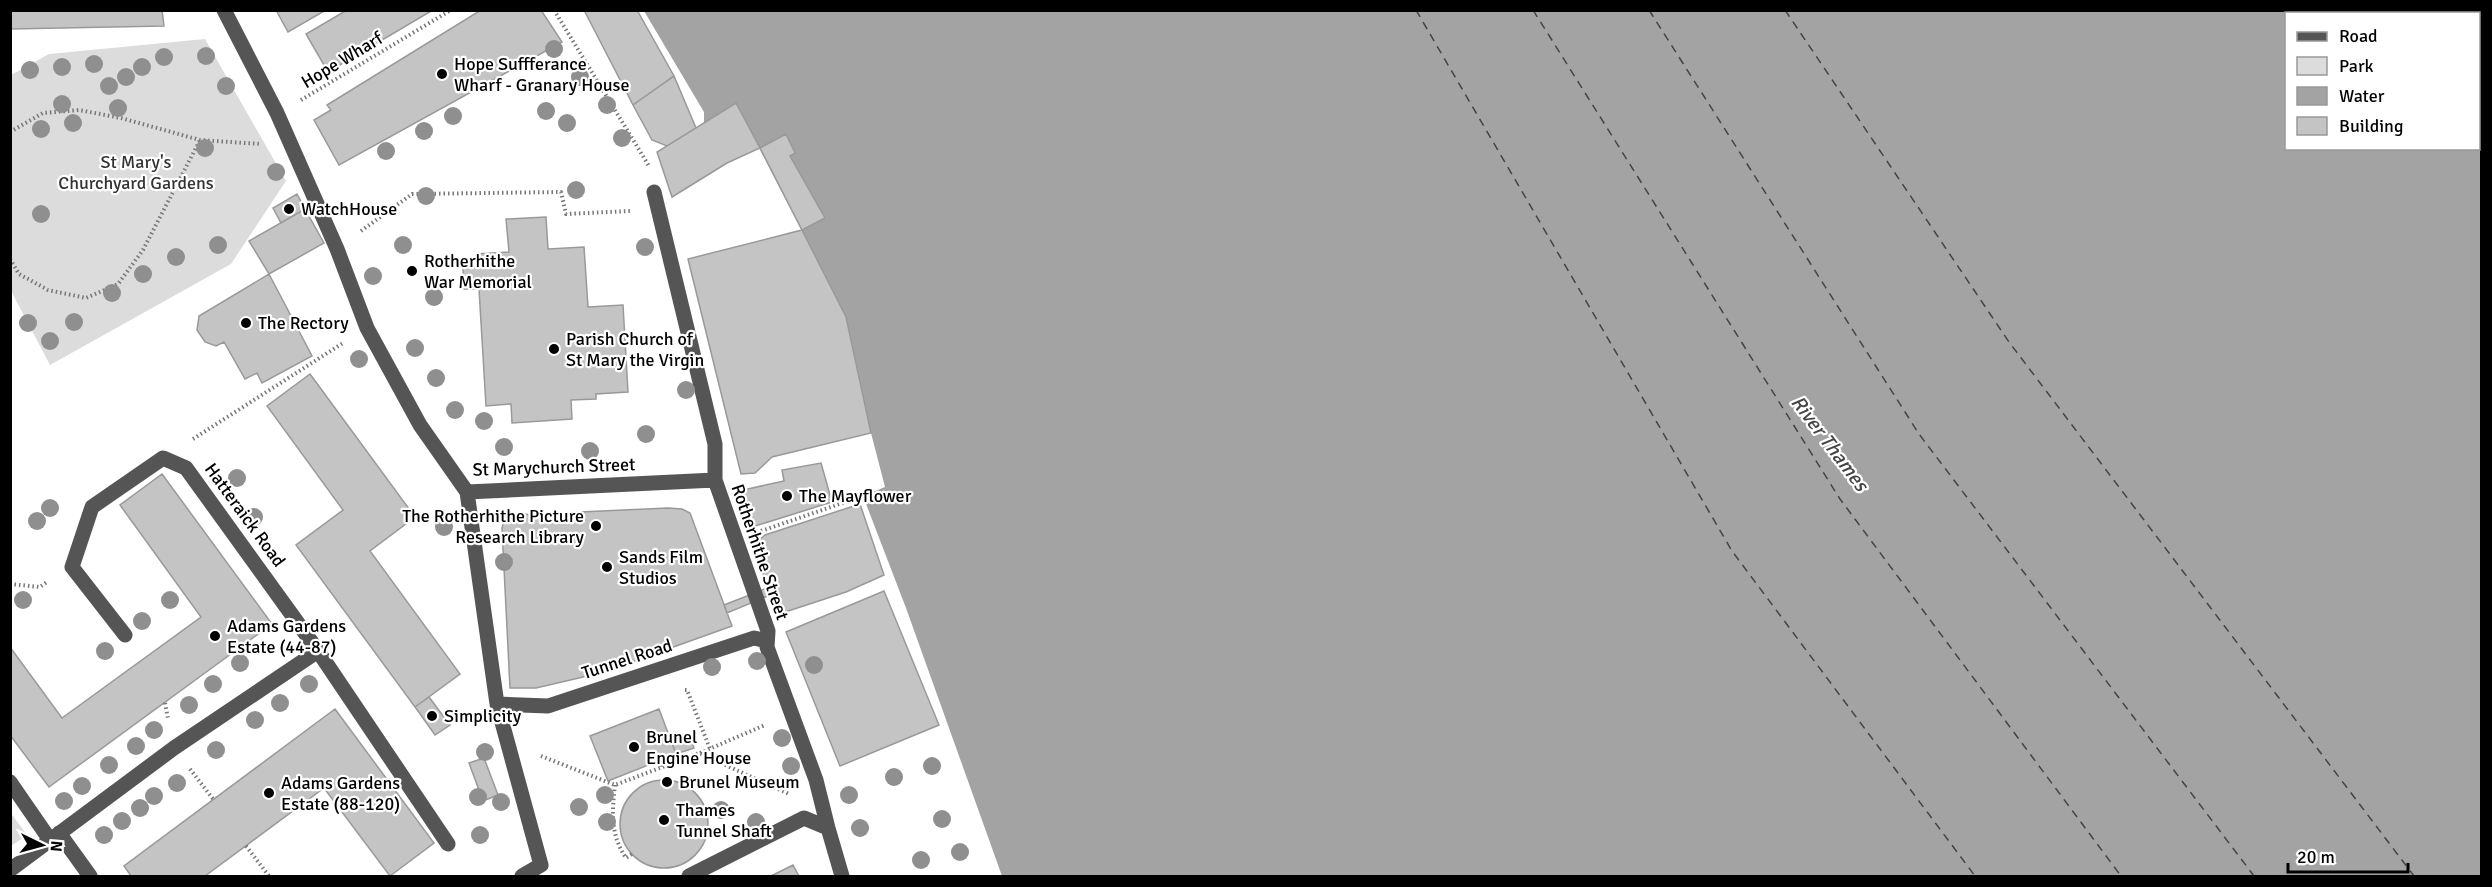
<svg xmlns="http://www.w3.org/2000/svg" width="2492" height="887" font-family="Signika,sans-serif">
<style>
.green{fill:#dcdcdc}
.water{fill:#a3a3a3;fill-rule:evenodd}
.lines{fill:none;stroke-linecap:round;stroke-linejoin:round}
.ferry{stroke:#444;stroke-width:1.5;stroke-dasharray:8 6;stroke-linecap:butt}
.building{fill:#c4c4c4;stroke:#999;stroke-width:1.5}
.path{stroke:#777;stroke-width:4;stroke-dasharray:1.5 3;stroke-linecap:butt}
.minor{stroke:#555;stroke-width:15}
.tree{fill:#8f8f8f}
.poi-dot{fill:#000;stroke:#fff;stroke-width:2}
.labels{text-anchor:middle;stroke-width:4.5;stroke-linejoin:round;paint-order:stroke}
.street-label{font-size:18px;fill:#000;stroke:#fff}
.poi-label{font-size:18px;fill:#000;stroke:#fff;text-anchor:start}
.park-label{font-size:18px;fill:#333;stroke:#fff}
.water-label{font-size:20px;font-style:italic;fill:#444;stroke:#fff}
</style>
<rect width="100%" height="100%" fill="#fff"/>
<!-- green -->
<path class="green" d="M205,39l81,142 -55,83 -181,101 -39,-74v-216l38,-21z
M10,812l17,23 -16,11h-1z"/>
<!-- water -->
<path class="water" d="M644,11h1837v865h-1479l-96,-268 -43,-112 22,-9 -14,-54 -25,-116 -110,-214 -32,20v-11zM2286,14h192v134h-192z"/>
<g class="lines">
<!-- ferry -->
<path class="ferry" d="M1416,10l316,541 243,325
M1533,10l307,489 281,377
M1649,10l270,424 335,442
M1785,10l224,332 405,534"/>
</g>
<!-- building -->
<path class="building" d="M10,10h152l2,16 -154,3z
M276,10h50l-38,22z
M347,10h86l-105,62 -22,-38z
M481,10h60l21,32 -223,123 -25,-45 17,-10 -4,-5z
M584,10h53l37,66 -41,29z
M674,76l22,52 -29,18 -15,-6 -19,-35z
M736,103l24,45 -33,15 -55,34 -15,-45z
M786,134l9,19 -5,3 35,62 -23,12 -42,-82z
M297,194l8,15 -24,14 -8,-15z
M305,209l19,34 -55,31 -20,-33z
M546,217l2,32 36,-2 4,60 35,-2 5,87 -32,2v5l-25,1 1,19 -60,4 -1,-19 -25,2 -7,-117h-15l-1,-22 15,-1 -1,-12 32,-2 -3,-33z
M802,230l44,87 25,116 -99,24 -17,16 -14,1 -53,-215z
M269,274l43,82 -50,27 -5,-10 -12,6 -21,-37 -8,4 -11,-4 -8,-12 2,-14z
M310,374l105,143 -45,34 90,123 -45,33 -119,-162 47,-35 -76,-104z
M821,463l11,39 -80,25 -9,-37 41,-9 -2,-11z
M162,474l110,150 -223,163 -39,-52v-88l52,71 139,-101 -81,-112z
M860,504l24,71 -38,17 -70,23 -21,-67 3,-7 7,-6z
M668,508l14,1 8,4 42,113 -120,43 -33,9 -43,10h-26l-8,-160 2,-8 9,-5z
M767,588l3,7 -43,18 -3,-8z
M884,591l55,134 -99,41 -54,-134z
M429,697l21,28 -15,10 -20,-28z
M335,709l99,134 -44,33 -66,-88 -119,88h-74l-7,-10z
M659,709l17,45 -68,27 -18,-45z
M689,733l5,15 -18,6 -5,-14z
M484,758l14,37 -15,6 -14,-38z
M620 824a44 44 0 1 1 88 0a44 44 0 1 1-88 0Z
M793,865l6,11h-28z"/>
<g class="lines">
<!-- path -->
<path class="path" d="M554,10l95,156
M301,100l150,-90
M10,132l33,-19 36,-3 42,8 79,22 61,4
M361,231l51,-37 149,-2 5,22 64,-3
M10,259l9,15 29,16 38,8 32,-14 25,-34 57,-110
M193,439l150,-96
M761,531l102,-35
M10,584l30,3 7,-5
M685,690h2l23,59
M165,703l3,16
M700,753l65,-28
M541,756l74,29 84,-32 90,41
M659,761l2,7
M190,769l23,30
M615,785c-3,27 -5,49 11,73l6,-4
M246,846l23,30"/>
<!-- minor -->
<path class="minor" d="M224,10l53,103 60,136 30,79 53,97 47,67 30,212 44,161 -19,11
M654,192l61,252v36l53,151 -1,16 49,133 12,48 14,48
M467,492l248,-12
M125,635l-53,-68 20,-60 71,-49 23,10 132,183 130,193
M497,704l51,2 206,-68 13,3
M10,782l40,58
M59,833l31,43
M10,870l164,-122 144,-97
M689,876l115,-58 24,10"/>
</g>
<!-- trees -->
<g class="tree">
<circle cx="554" cy="49" r="9"/>
<circle cx="206" cy="56" r="9"/>
<circle cx="164" cy="57" r="9"/>
<circle cx="94" cy="64" r="9"/>
<circle cx="62" cy="67" r="9"/>
<circle cx="142" cy="67" r="9"/>
<circle cx="30" cy="70" r="9"/>
<circle cx="126" cy="77" r="9"/>
<circle cx="580" cy="77" r="9"/>
<circle cx="109" cy="86" r="9"/>
<circle cx="226" cy="86" r="9"/>
<circle cx="62" cy="104" r="9"/>
<circle cx="607" cy="105" r="9"/>
<circle cx="118" cy="108" r="9"/>
<circle cx="546" cy="111" r="9"/>
<circle cx="453" cy="116" r="9"/>
<circle cx="73" cy="123" r="9"/>
<circle cx="567" cy="123" r="9"/>
<circle cx="41" cy="129" r="9"/>
<circle cx="424" cy="131" r="9"/>
<circle cx="622" cy="138" r="9"/>
<circle cx="205" cy="148" r="9"/>
<circle cx="386" cy="151" r="9"/>
<circle cx="276" cy="172" r="9"/>
<circle cx="576" cy="190" r="9"/>
<circle cx="426" cy="196" r="9"/>
<circle cx="41" cy="214" r="9"/>
<circle cx="218" cy="245" r="9"/>
<circle cx="403" cy="245" r="9"/>
<circle cx="645" cy="247" r="9"/>
<circle cx="176" cy="257" r="9"/>
<circle cx="143" cy="274" r="9"/>
<circle cx="373" cy="276" r="9"/>
<circle cx="112" cy="293" r="9"/>
<circle cx="434" cy="297" r="9"/>
<circle cx="74" cy="322" r="9"/>
<circle cx="28" cy="323" r="9"/>
<circle cx="50" cy="341" r="9"/>
<circle cx="415" cy="348" r="9"/>
<circle cx="359" cy="359" r="9"/>
<circle cx="436" cy="378" r="9"/>
<circle cx="686" cy="390" r="9"/>
<circle cx="455" cy="410" r="9"/>
<circle cx="484" cy="421" r="9"/>
<circle cx="646" cy="434" r="9"/>
<circle cx="504" cy="447" r="9"/>
<circle cx="590" cy="451" r="9"/>
<circle cx="237" cy="478" r="9"/>
<circle cx="50" cy="508" r="9"/>
<circle cx="254" cy="517" r="9"/>
<circle cx="37" cy="521" r="9"/>
<circle cx="444" cy="527" r="9"/>
<circle cx="504" cy="562" r="9"/>
<circle cx="23" cy="600" r="9"/>
<circle cx="170" cy="600" r="9"/>
<circle cx="142" cy="621" r="9"/>
<circle cx="105" cy="651" r="9"/>
<circle cx="757" cy="661" r="9"/>
<circle cx="240" cy="663" r="9"/>
<circle cx="814" cy="665" r="9"/>
<circle cx="712" cy="667" r="9"/>
<circle cx="213" cy="684" r="9"/>
<circle cx="309" cy="684" r="9"/>
<circle cx="280" cy="703" r="9"/>
<circle cx="189" cy="705" r="9"/>
<circle cx="255" cy="720" r="9"/>
<circle cx="154" cy="730" r="9"/>
<circle cx="782" cy="738" r="9"/>
<circle cx="136" cy="746" r="9"/>
<circle cx="216" cy="750" r="9"/>
<circle cx="485" cy="752" r="9"/>
<circle cx="109" cy="765" r="9"/>
<circle cx="791" cy="766" r="9"/>
<circle cx="932" cy="766" r="9"/>
<circle cx="894" cy="777" r="9"/>
<circle cx="177" cy="783" r="9"/>
<circle cx="82" cy="786" r="9"/>
<circle cx="605" cy="795" r="9"/>
<circle cx="849" cy="795" r="9"/>
<circle cx="154" cy="796" r="9"/>
<circle cx="478" cy="797" r="9"/>
<circle cx="64" cy="801" r="9"/>
<circle cx="501" cy="802" r="9"/>
<circle cx="579" cy="807" r="9"/>
<circle cx="140" cy="808" r="9"/>
<circle cx="721" cy="810" r="9"/>
<circle cx="942" cy="819" r="9"/>
<circle cx="122" cy="821" r="9"/>
<circle cx="607" cy="822" r="9"/>
<circle cx="756" cy="822" r="9"/>
<circle cx="860" cy="828" r="9"/>
<circle cx="104" cy="835" r="9"/>
<circle cx="480" cy="835" r="9"/>
<circle cx="960" cy="852" r="9"/>
<circle cx="921" cy="860" r="9"/>
</g>
<!-- markers -->
<g class="poi-dot">
<circle cx="442" cy="74" r="6"/>
<circle cx="289" cy="209" r="6"/>
<circle cx="412" cy="271" r="6"/>
<circle cx="246" cy="323" r="6"/>
<circle cx="554" cy="349" r="6"/>
<circle cx="787" cy="496" r="6"/>
<circle cx="596" cy="526" r="6"/>
<circle cx="607" cy="567" r="6"/>
<circle cx="215" cy="636" r="6"/>
<circle cx="432" cy="716" r="6"/>
<circle cx="634" cy="747" r="6"/>
<circle cx="667" cy="782" r="6"/>
<circle cx="269" cy="793" r="6"/>
<circle cx="664" cy="820" r="6"/>
</g>
<g class="labels">
<!-- street labels -->
<g class="street-label">
<text transform="translate(342 60) rotate(-31)" y="6">Hope Wharf</text>
<text transform="translate(554 467) rotate(-2)" y="6">St Marychurch Street</text>
<text transform="translate(245 515) rotate(54)" y="6">Hatteraick Road</text>
<text transform="translate(760 552) rotate(71)" y="6">Rotherhithe Street</text>
<text transform="translate(627 659) rotate(-18)" y="6">Tunnel Road</text>
</g>
<!-- poi labels -->
<g class="poi-label">
<text x="454" y="70">Hope Suffferance<tspan x="454" dy="21">Wharf - Granary House</tspan></text>
<text x="301" y="215">WatchHouse</text>
<text x="424" y="267">Rotherhithe<tspan x="424" dy="21">War Memorial</tspan></text>
<text x="258" y="329">The Rectory</text>
<text x="566" y="345">Parish Church of<tspan x="566" dy="21">St Mary the Virgin</tspan></text>
<text x="799" y="502">The Mayflower</text>
<text x="584" y="522" text-anchor="end">The Rotherhithe Picture<tspan x="584" dy="21">Research Library</tspan></text>
<text x="619" y="563">Sands Film<tspan x="619" dy="21">Studios</tspan></text>
<text x="227" y="632">Adams Gardens<tspan x="227" dy="21">Estate (44-87)</tspan></text>
<text x="444" y="722">Simplicity</text>
<text x="646" y="743">Brunel<tspan x="646" dy="21">Engine House</tspan></text>
<text x="679" y="788">Brunel Museum</text>
<text x="281" y="789">Adams Gardens<tspan x="281" dy="21">Estate (88-120)</tspan></text>
<text x="676" y="816">Thames<tspan x="676" dy="21">Tunnel Shaft</tspan></text>
</g>
<!-- park labels -->
<g class="park-label">
<text x="136" y="168">St Mary's<tspan x="136" dy="21">Churchyard Gardens</tspan></text>
</g>
<!-- water labels -->
<g class="water-label">
<text transform="translate(1830 443) rotate(53)" y="7">River Thames</text>
</g>
</g>
<!-- border -->
<rect width="2492" height="887" fill="none" stroke="#000000" stroke-width="24"/>
<!-- legend -->
<rect x="2285" y="12" width="195" height="138" fill="#ffffff" stroke="#999999" stroke-width="1.5"/>
<rect x="2297" y="32" width="30" height="9" fill="#555555" stroke="#999999" stroke-width="1.5"/>
<text x="2339" y="42" font-size="18" fill="#000000">Road</text>
<rect x="2297" y="57" width="30" height="18" fill="#dcdcdc" stroke="#999999" stroke-width="1.5"/>
<text x="2339" y="72" font-size="18" fill="#000000">Park</text>
<rect x="2297" y="87" width="30" height="18" fill="#a3a3a3" stroke="#999999" stroke-width="1.5"/>
<text x="2339" y="102" font-size="18" fill="#000000">Water</text>
<rect x="2297" y="117" width="30" height="18" fill="#c4c4c4" stroke="#999999" stroke-width="1.5"/>
<text x="2339" y="132" font-size="18" fill="#000000">Building</text>
<!-- north arrow -->
<g transform="translate(42 845) rotate(95)" stroke="#ffffff" stroke-width="4.5" paint-order="stroke">
<path d="M0-4.5L10 22L0 15L-10 22Z" fill="#000000"/>
<text y="-9" font-size="16" font-weight="bold" text-anchor="middle" fill="#000000">N</text>
</g>
<!-- scale -->
<path d="M2288 863v9h120v-9" fill="none" stroke="#000000" stroke-width="3"/>
<text x="2297" y="863" font-size="18" fill="#000000" stroke="#ffffff" stroke-width="4.5" paint-order="stroke">20 m</text>
</svg>
